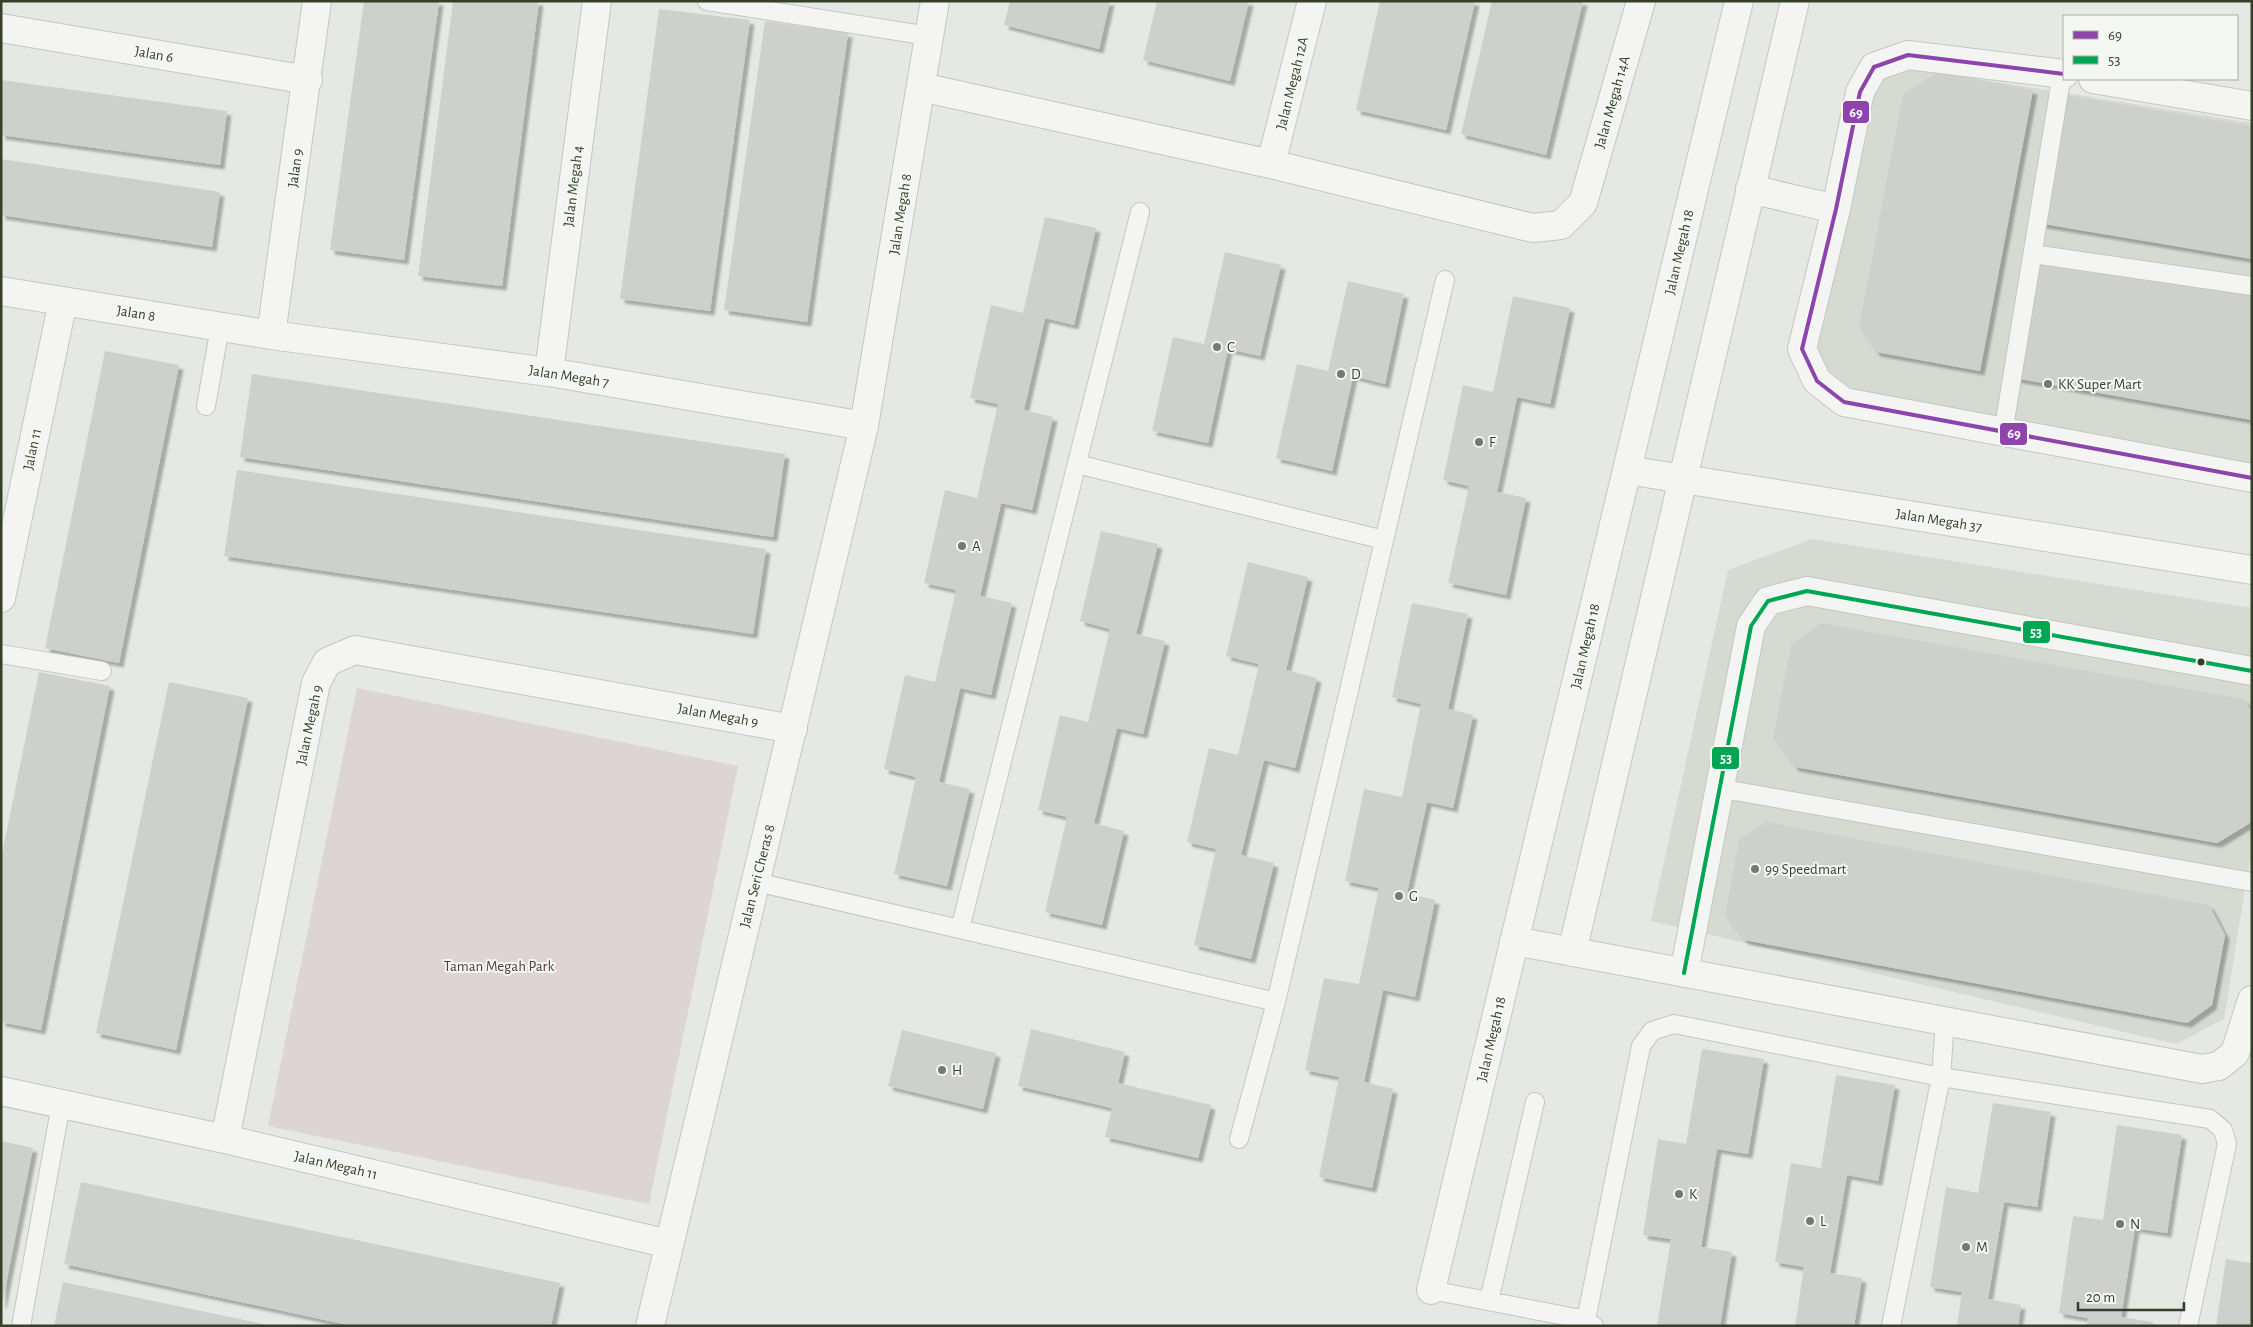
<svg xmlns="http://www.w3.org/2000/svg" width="2253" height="1327" font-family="'Alegreya Sans',sans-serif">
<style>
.built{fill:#d6dbd2}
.green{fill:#dcd4d5}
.building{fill:#ced0cc;filter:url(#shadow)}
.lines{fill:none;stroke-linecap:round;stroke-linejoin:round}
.service-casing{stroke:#c4c6c2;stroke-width:20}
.minor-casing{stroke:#c4c6c2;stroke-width:30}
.service{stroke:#f4f5f3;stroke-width:18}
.minor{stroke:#f4f5f3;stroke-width:28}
.bus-1-casing{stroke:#f4f7f2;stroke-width:8}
.bus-2-casing{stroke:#f4f7f2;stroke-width:8}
.bus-1{stroke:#8e44ad;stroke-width:4}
.bus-2{stroke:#00a651;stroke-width:4}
.poi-dot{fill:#727b6c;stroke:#f4f7f2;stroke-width:2}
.bus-dot{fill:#34402b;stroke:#f4f7f2;stroke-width:2}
.labels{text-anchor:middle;stroke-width:4;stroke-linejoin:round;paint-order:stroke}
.street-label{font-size:15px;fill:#34402b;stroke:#f4f7f2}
.poi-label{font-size:15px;fill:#34402b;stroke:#f4f7f2;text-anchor:start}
.park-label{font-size:15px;fill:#5b3941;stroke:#f4f7f2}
.line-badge{stroke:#f4f7f2;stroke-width:2}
.badge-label{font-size:14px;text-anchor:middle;font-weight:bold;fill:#fff}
</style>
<defs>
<filter id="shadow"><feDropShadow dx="4.5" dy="4.5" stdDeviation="1" flood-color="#0004"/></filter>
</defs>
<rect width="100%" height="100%" fill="#e6e8e4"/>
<!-- built -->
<path class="built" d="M1910,68l342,55v342l-404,-74 -20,-19 -12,-24 57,-257 9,-13z
M1812,539l440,69v238l-28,173 -48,25 -525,-123 77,-351z"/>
<!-- green -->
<path class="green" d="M357,688l381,78 -89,438 -381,-78z"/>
<!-- building -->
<path class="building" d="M364,1h75l-35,259 -74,-10z
M453,1h86l-37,285 -84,-10z
M1010,1h100l-11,48 -95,-24z
M1157,1h92l-19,80 -87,-21z
M1380,1h95l-29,129 -90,-20z
M1492,1h91l-37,154 -85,-21z
M659,9l91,11 -40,291 -90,-12z
M765,21l83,12 -41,289 -83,-12z
M1939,72l94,18 -53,281 -104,-19 -17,-24 44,-235z
M1,80l226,31 -7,54 -219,-30z
M2060,94l192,32v133l-214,-36z
M1,159l219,33 -8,55 -211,-32z
M1045,217l51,11 -22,97 -29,-7 -21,92 29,7 -21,93 -31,-7 -21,93 32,7 -21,92 -31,-7 -21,94 31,7 -23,97 -53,-12 22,-97 -32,-8 21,-94 30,7 21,-92 -32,-7 21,-93 32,8 21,-94 -28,-6 21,-93 32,8z
M2036,250l216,38v132l-238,-42z
M1225,252l56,13 -21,91 -32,-7 -20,94 -56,-12 21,-94 31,7z
M1348,281l56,13 -19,90 -32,-8 -21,95 -56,-13 21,-94 31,7z
M1513,296l57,12 -20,96 -33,-7 -20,95 29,6 -20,97 -58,-12 21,-97 -26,-6 20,-95 30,7z
M105,351l74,14 -60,298 -74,-15z
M252,374l533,80 -12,83 -533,-80z
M237,470l529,79 -13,85 -529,-78z
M1101,531l57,13 -22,90 29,7 -22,93 -26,-6 -23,95 30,8 -22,94 -57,-13 22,-95 -29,-7 22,-95 28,7 22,-93 -30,-8z
M1248,562l60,15 -22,93 31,8 -22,90 -31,-8 -23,95 33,8 -23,96 -57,-14 22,-96 -29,-7 22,-94 29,7 21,-91 -33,-8z
M1412,603l56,11 -20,95 25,6 -20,93 -26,-6 -20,91 28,7 -20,97 -32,-7 -19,92 29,7 -21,99 -53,-11 20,-100 -34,-7 19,-92 35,6 20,-96 -34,-7 19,-92 38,8 19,-93 -29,-7z
M1821,623l422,76 9,13v100l-2,11 -33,20 -422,-76 -22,-29 18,-93z
M39,672l71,14 -69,344 -40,-8v-163z
M169,682l79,16 -72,352 -80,-17z
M1766,822l443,83 16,30 -13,70 -25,18 -443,-83 -19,-24 14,-76z
M1031,1029l94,23 -7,31 93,22 -13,53 -93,-21 7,-29 -94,-22z
M902,1030l94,23 -13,56 -95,-23z
M1702,1049l62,10 -16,95 -31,-5 -16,98 31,5 -12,74h-63l14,-87 -28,-4 15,-96 28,5z
M1836,1075l59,10 -17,96 -31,-6 -17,98 32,5 -8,48h-59l9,-59 -29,-5 16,-99 30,5z
M1993,1103l58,9 -14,95 -33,-5 -16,97 33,6 -3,21h-61l5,-34 -32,-5 16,-100 32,6z
M2117,1125l65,10 -15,98 -32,-5 -14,89 32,5 -1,4h-65l1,-8 -29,-5 14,-97 30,4z
M1,1141l32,7 -31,156h-1z
M81,1182l479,101 -9,43h-198l-289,-62z
M2226,1259l26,4v63h-36z
M63,1282l191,40 14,4h-214z"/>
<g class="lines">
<defs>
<path id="service" d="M707,1l222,35
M2033,254l219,32
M206,406l14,-79
M2003,433l59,-359
M1077,464l307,76
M1,654l101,17
M1718,788l534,94
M756,882l520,120
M960,929l180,-717
M1239,1139l37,-137 169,-722
M1431,1290l155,30
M1489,1301l46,-199
M21,1326l40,-222
M1594,1326l-8,-6 55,-274 11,-15 22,-7 267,53 269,42 13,11 4,14 -39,182
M1891,1326l50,-249 4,-56"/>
<path id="minor" d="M1,28l307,52
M2064,74l-156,-19 -34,12 -14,25 -24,117 -34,140 15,32 27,21 408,76
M2093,79l159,27
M921,87l350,77 262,64 28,-3 22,-22 58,-202
M1271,164l41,-163
M1750,189l86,20
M1,291l270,44 278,37 315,54
M271,335l46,-334
M549,372l48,-371
M1627,470l625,100
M1,598l62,-297
M1514,941l688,128 17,-3 16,-13 17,-53
M1572,952l223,-951
M1684,973l67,-347 17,-25 39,-10 445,80
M1,1091l224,48 444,105
M225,1139l91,-456 11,-21 28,-12 438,79
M1431,1290l308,-1289
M650,1326l214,-900 71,-425"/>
</defs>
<!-- service casing -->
<use href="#service" class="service-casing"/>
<!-- minor casing -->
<use href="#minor" class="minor-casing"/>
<!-- service -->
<use href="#service" class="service"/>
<!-- minor -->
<use href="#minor" class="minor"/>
<defs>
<path id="bus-1" d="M2064,74l-156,-19 -34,12 -14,25 -24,117 -34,140 15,32 27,21 408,76"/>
<path id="bus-2" d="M1684,973l67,-347 17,-25 39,-10 445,80"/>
</defs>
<!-- bus-1 casing -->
<use href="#bus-1" class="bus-1-casing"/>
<!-- bus-2 casing -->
<use href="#bus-2" class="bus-2-casing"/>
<!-- bus-1 -->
<use href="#bus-1" class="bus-1"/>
<!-- bus-2 -->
<use href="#bus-2" class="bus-2"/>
</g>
<!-- markers -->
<g class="poi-dot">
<circle cx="1217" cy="347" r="5"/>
<circle cx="1341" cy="374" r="5"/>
<circle cx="2048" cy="384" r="5"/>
<circle cx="1479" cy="442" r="5"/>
<circle cx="962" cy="546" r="5"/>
<circle cx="1755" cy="869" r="5"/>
<circle cx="1399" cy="896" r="5"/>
<circle cx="942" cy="1070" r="5"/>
<circle cx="1679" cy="1194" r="5"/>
<circle cx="1810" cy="1221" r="5"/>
<circle cx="2120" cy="1224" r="5"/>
<circle cx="1966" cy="1247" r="5"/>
</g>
<circle class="bus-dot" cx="2201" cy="662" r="4.5"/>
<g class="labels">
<!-- street labels -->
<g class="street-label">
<text transform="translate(154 54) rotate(10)" y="5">Jalan 6</text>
<text transform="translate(1292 83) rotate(-76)" y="5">Jalan Megah 12A</text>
<text transform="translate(1612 102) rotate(-74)" y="5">Jalan Megah 14A</text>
<text transform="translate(295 168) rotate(-82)" y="5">Jalan 9</text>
<text transform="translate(573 186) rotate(-83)" y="5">Jalan Megah 4</text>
<text transform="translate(900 214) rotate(-81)" y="5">Jalan Megah 8</text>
<text transform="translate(1679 252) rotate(-77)" y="5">Jalan Megah 18</text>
<text transform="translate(136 313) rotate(9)" y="5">Jalan 8</text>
<text transform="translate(569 376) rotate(9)" y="5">Jalan Megah 7</text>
<text transform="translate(32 449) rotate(-78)" y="5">Jalan 11</text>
<text transform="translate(1939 520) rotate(9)" y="5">Jalan Megah 37</text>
<text transform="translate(1585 646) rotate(-77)" y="5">Jalan Megah 18</text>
<text transform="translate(718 715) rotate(10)" y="5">Jalan Megah 9</text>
<text transform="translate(309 725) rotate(-78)" y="5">Jalan Megah 9</text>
<text transform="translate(757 876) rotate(-76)" y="5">Jalan Seri Cheras 8</text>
<text transform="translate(1491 1039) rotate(-77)" y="5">Jalan Megah 18</text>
<text transform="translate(336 1165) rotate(13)" y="5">Jalan Megah 11</text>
</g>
<!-- poi labels -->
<g class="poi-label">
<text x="1227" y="352">C</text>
<text x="1351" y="379">D</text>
<text x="2058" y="389">KK Super Mart</text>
<text x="1489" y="447">F</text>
<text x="972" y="551">A</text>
<text x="1765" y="874">99 Speedmart</text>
<text x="1409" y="901">G</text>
<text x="952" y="1075">H</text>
<text x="1689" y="1199">K</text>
<text x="1820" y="1226">L</text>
<text x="2130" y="1229">N</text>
<text x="1976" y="1252">M</text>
</g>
<!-- park labels -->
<g class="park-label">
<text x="499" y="971">Taman Megah Park</text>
</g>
</g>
<g class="line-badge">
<rect x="1842" y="100" width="28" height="24" rx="5" fill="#8e44ad"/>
<rect x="1999" y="422" width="29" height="24" rx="5" fill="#8e44ad"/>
<rect x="2022" y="620" width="29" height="24" rx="5" fill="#00a651"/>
<rect x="1711" y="746" width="29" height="24" rx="5" fill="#00a651"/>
</g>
<g class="badge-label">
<text x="1856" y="117">69</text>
<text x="2014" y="438">69</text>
<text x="2036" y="637">53</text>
<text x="1726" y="763">53</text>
</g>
<!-- border -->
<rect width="2253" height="1327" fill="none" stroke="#34402b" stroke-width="5"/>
<!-- legend -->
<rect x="2063" y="15" width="175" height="65" fill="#f4f7f2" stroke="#a7aea2"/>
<rect x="2073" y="31" width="25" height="8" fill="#8e44ad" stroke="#a7aea2"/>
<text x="2108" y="40" font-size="15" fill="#34402b">69</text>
<rect x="2073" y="56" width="25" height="8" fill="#00a651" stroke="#a7aea2"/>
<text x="2108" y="65" font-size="15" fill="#34402b">53</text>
<!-- scale -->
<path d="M2078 1302v8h106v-8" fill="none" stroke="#34402b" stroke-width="2.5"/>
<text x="2086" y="1302" font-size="15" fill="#34402b" stroke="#f4f7f2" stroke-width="4" paint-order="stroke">20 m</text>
</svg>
